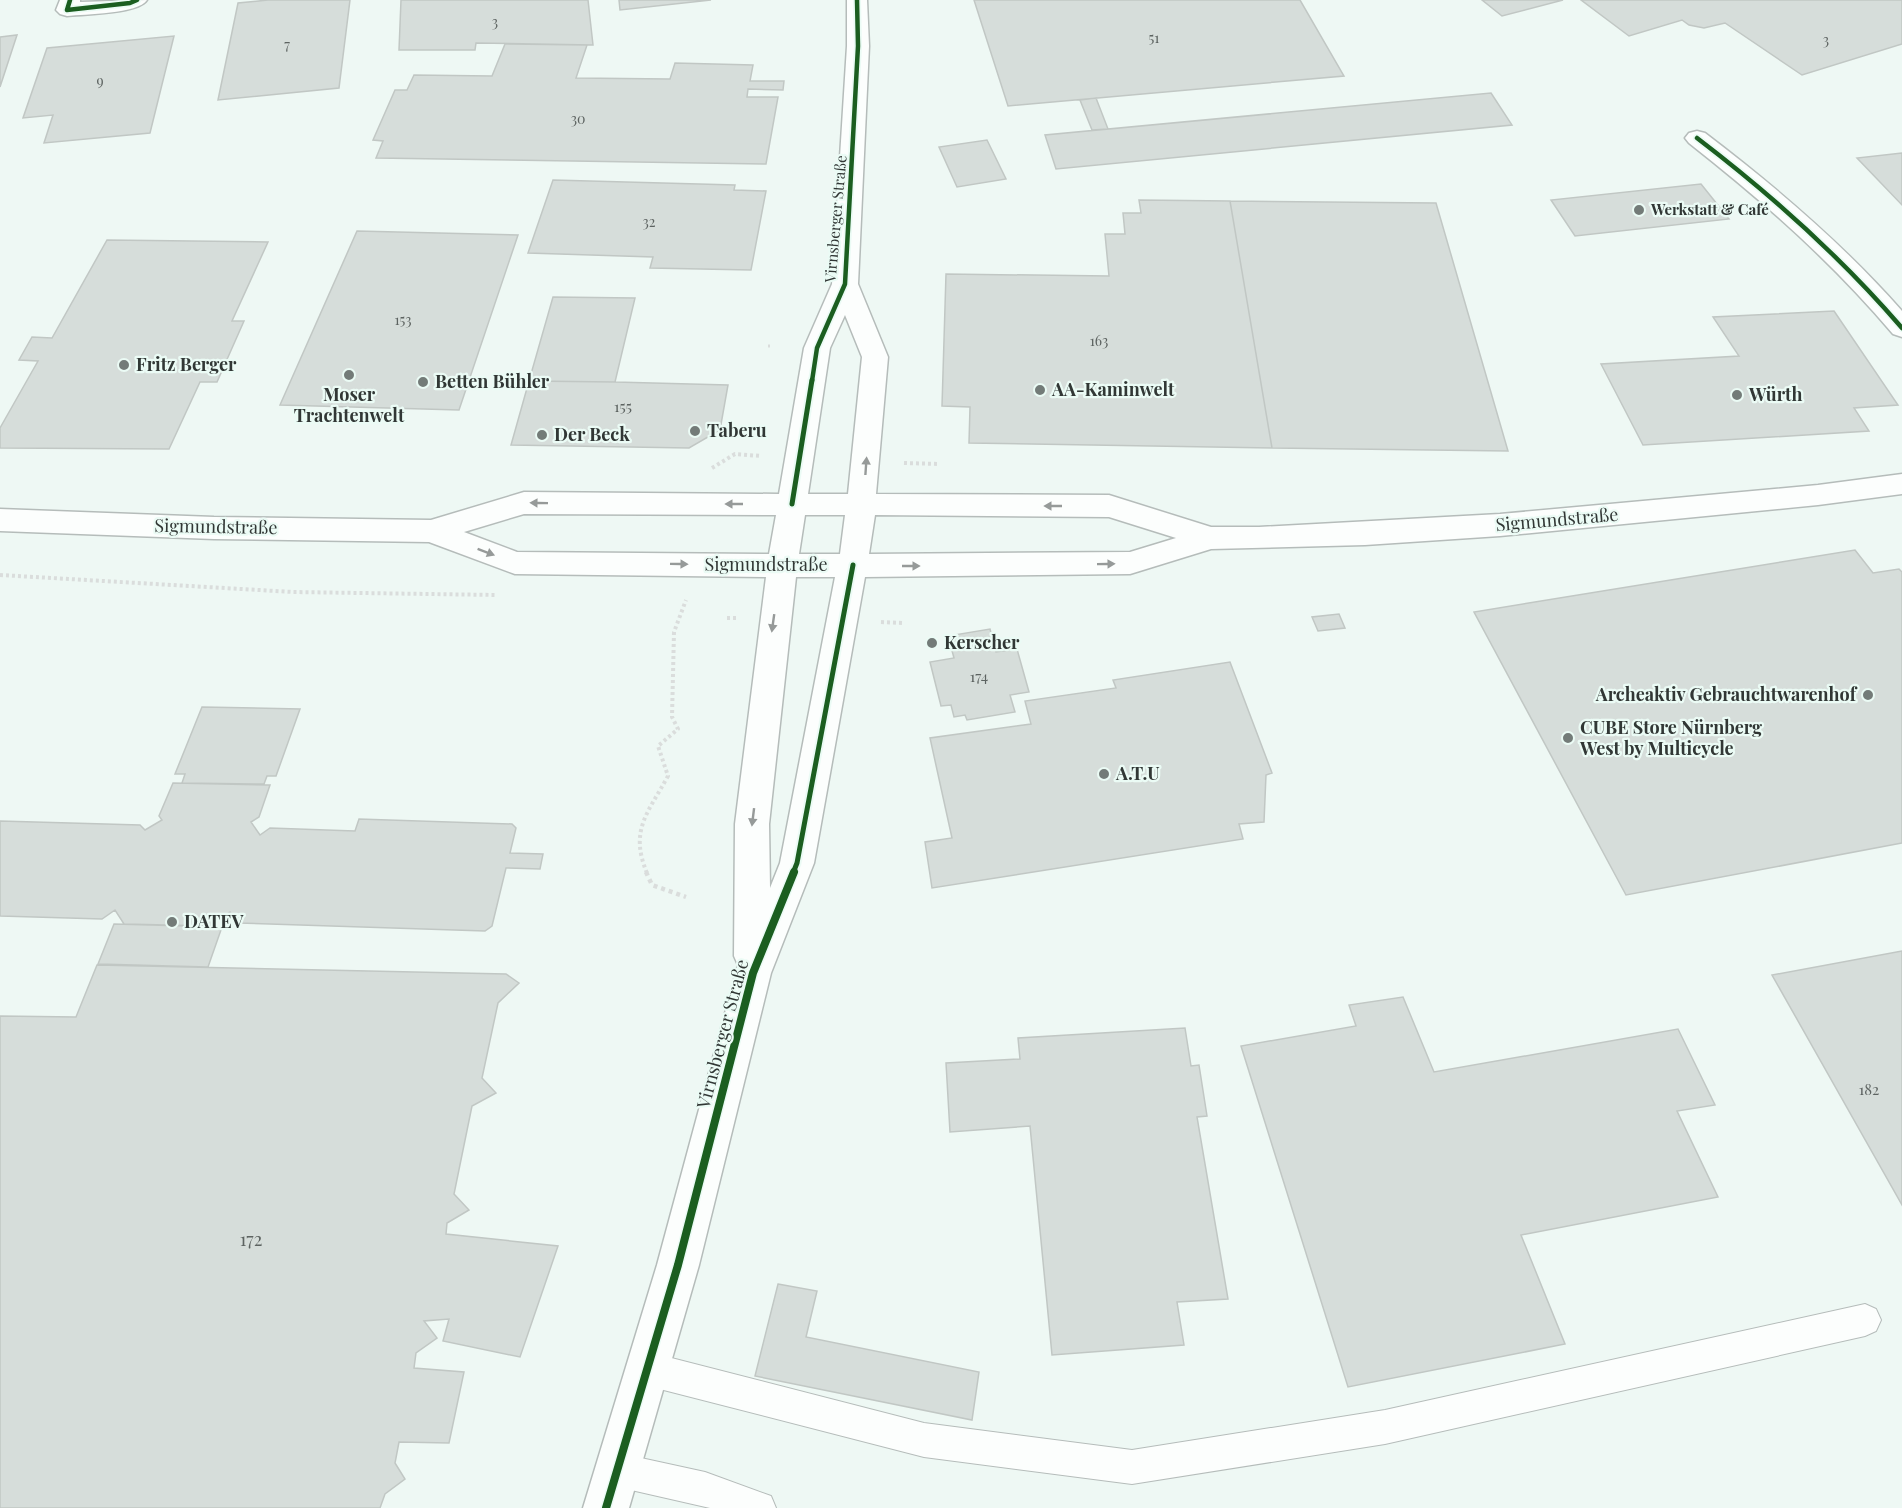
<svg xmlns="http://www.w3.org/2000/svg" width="1902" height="1508" font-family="'Playfair Display',serif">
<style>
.building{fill:#d6ddda;stroke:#c1c7c4;stroke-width:1.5}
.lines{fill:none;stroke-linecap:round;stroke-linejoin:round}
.lane-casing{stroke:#b5bcba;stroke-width:2}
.street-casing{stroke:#b5bcba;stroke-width:3}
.secondary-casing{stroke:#b5bcba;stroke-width:3}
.path-far2{stroke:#dadddc;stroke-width:3;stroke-dasharray:2 2;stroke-linecap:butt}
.path-far1{stroke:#dadddc;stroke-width:4;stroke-dasharray:3 3;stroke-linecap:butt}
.path{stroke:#dadddc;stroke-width:4.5;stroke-dasharray:4 4;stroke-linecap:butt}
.lane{fill:#fcfefd;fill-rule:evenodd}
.street{fill:#fcfefd;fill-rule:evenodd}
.secondary{fill:#fcfefd;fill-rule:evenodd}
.cycleway-far2-casing{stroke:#ebfbf5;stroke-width:8}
.cycleway-far1-casing{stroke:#ebfbf5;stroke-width:9}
.cycleway-casing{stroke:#ebfbf5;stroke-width:11}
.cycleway-far2{stroke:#1b5e20;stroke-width:4.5}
.cycleway-far1{stroke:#1b5e20;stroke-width:5}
.cycleway{stroke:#1b5e20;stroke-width:8}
.oneway{fill:#969a99}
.poi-dot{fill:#737b78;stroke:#ebfbf5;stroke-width:2}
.labels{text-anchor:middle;stroke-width:4.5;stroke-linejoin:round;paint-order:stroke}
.far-number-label{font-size:14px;fill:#5d6361}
.far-poi-label{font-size:15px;font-weight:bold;fill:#313735;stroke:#ebfbf5;text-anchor:start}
.far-street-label{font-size:15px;fill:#313735;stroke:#ebfbf5}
.number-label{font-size:15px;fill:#5d6361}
.poi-label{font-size:18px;font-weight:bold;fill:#313735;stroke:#ebfbf5;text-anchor:start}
.street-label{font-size:18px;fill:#313735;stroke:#ebfbf5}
.near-number-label{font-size:18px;fill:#5d6361}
</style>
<rect width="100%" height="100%" fill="#eef8f4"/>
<!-- building -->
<path class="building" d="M268,0h82l-11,88 -121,12 20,-97z
M401,0h187l5,45 -117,-2 -1,7h-76z
M619,0h92l-91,10z
M974,0h326l44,76 -336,30z
M1482,0h81l-61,16z
M1581,0h321v44l-100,31 -77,-52 -21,5 -15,-3 -7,-5 -53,16z
M17,35l-17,52v-50z
M174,36l-24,97 -106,10 9,-28 -30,3 24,-70z
M505,44l82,1 -11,33 94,1 5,-16 78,2 -3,16h34l-1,9 -35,-1 -1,8h31l-12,67 -390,-6 7,-17 -10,-1 22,-50h12l7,-15 78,1z
M1491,93l21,32 -456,44 -11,-34z
M1096,98l12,31 -16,1 -12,-30z
M987,140l19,39 -49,8 -18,-40z
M1902,153v52l-45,-47z
M553,180l182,5 -1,5 32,1 -15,79 -101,-2 3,-11 -125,-4z
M1701,184l28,35 -154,17 -24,-36z
M1139,200l91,1 42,247 -303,-5 1,-36 -28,-1 4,-132 163,2 -4,-42h20l-2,-21h18z
M1230,201l206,2 72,248 -236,-3z
M357,231l161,4 -59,175 -179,-5z
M107,240l161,2 -36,79h12l-27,61h-17l-31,67 -169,-1v-20l38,-67 -19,-1 13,-23 20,1z
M553,297l82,1 -20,84 -86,-1z
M1834,311l64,94 -44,3 15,23 -226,14 -42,-81 138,-8 -26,-39z
M529,381l86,1 113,3 -8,45 -31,18 -178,-3z
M1855,550l18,23 26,-4 3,3v271l-276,52 -152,-283z
M1339,614l6,14 -27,3 -6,-14z
M990,629l6,23 21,-3 12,43 -19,3 5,17 -48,8 -2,-5 -11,2 -3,-12 -10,1 -11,-44 24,-4 -6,-22z
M1230,662l42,111 -6,2 -2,47 -25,2 4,15 -311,49 -7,-46 27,-4 -22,-100 101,-14 -6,-23 91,-13 -3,-8z
M202,707l98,2 -24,67h-9l-3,8 -82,-1 3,-9h-10z
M173,783l97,2 -11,32 -8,5 9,13 10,-7 85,3 4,-12 153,5 4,4 -6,25 33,1 -3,15 -34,-1 -14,58 -7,5 -247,-8 -8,-11 -20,14 -86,-2 -9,-14 -13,9 -102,-3v-95l140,4 5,5 17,-10 -3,-4z
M114,924l108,3 -14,40 -110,-3z
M1902,951v254l-130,-230z
M97,965l409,9 13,9 -21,20 -16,75 14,15 -24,13 -18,88 15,16 -22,13 -1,11 112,12 -38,111 -77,-16 6,-22 -25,2 13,17 -21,15 -2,15 50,4 -15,71 -50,-1 -4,21 10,16 -20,15 -5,14h-380v-492l76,1z
M1403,997l31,75 244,-43 37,76 -38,6 41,86 -197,38 44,109 -217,43 -107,-341 115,-20 -7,-21z
M1185,1028l6,38 8,-1 8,51 -10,1 31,182 -51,3 7,43 -132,10 -22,-229 -80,6 -4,-69 74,-4 -2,-21z
M778,1284l39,7 -11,46 173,35 -7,48 -217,-44z"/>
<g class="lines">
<defs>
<path id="lane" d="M1865,1304l11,5 5,11 -5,11 -11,5 -480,108 -253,40 -208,-27 -276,-71 -12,-5 -5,-12 5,-12 12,-5 276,71 208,27 253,-40z
M618,1453l87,19 66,24 5,12h-66l-92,-21 -12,-5 -5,-12 5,-12z"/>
<path id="street" d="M60,0h20v2l67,-2c-9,14 -62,14 -80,16l-7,-2 -4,-4z
M1697,131l8,2c71,54 138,111 197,178v26l-9,-3c-62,-73 -129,-132 -204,-191l-4,-5 4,-5z"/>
<path id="secondary" d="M847,0h20l2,46 -11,238 30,73 -12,137 233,1 102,32h48l241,-13 318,-29 84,-11v20l-84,11 -318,31 -135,9 -154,4 -81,25 -265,3 -51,286 -43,110 -72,292 -70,243h-46l74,-243 81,-300 -4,-9 1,-132 31,-247 -251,-3 -86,-32 -215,-3 -214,-8v-22l214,8 217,3 93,-28 255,2 25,-146 28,-64 15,-238zM845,315l17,42 -14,137h-40l22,-146zM524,514l252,1 -7,39 -252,-2 -53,-20zM805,515h40l-5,39h-41zM875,515l234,2 67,21 -46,14 -261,2zM796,577h39l-55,286 -10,25 -1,-64z"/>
</defs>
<!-- lane casing -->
<use href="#lane" class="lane-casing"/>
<!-- street casing -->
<use href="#street" class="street-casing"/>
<!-- secondary casing -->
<use href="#secondary" class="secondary-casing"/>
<!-- path-far2 -->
<path class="path-far2" d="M768,346h4"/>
<!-- path-far1 -->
<path class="path-far1" d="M904,463l36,1
M712,468l23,-14 26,2
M0,575l293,17 204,3
M727,618h11
M881,622l23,1
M647,873c-18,-43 1,-60 21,-97l-10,-30 20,-17 -6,-12 2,-85 12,-32"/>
<!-- path -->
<path class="path" d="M646,872l6,13 34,12"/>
<!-- lane -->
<use href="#lane" class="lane"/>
<!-- street -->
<use href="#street" class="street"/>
<!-- secondary -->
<use href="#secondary" class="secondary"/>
<defs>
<path id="cycleway-far2" d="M70,0l-3,10 63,-7 7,-3
M1697,138c76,58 143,118 205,190
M812,381l5,-33 28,-64 13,-238 -1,-46"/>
<path id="cycleway-far1" d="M792,504l20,-124
M793,873l4,-10 56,-298"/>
<path id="cycleway" d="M606,1508l72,-243 75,-292 41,-101"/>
</defs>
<!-- cycleway-far2 casing -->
<use href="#cycleway-far2" class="cycleway-far2-casing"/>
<!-- cycleway-far1 casing -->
<use href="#cycleway-far1" class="cycleway-far1-casing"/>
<!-- cycleway casing -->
<use href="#cycleway" class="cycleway-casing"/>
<!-- cycleway-far2 -->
<use href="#cycleway-far2" class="cycleway-far2"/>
<!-- cycleway-far1 -->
<use href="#cycleway-far1" class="cycleway-far1"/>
<!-- cycleway -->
<use href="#cycleway" class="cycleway"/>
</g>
<!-- one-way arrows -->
<defs><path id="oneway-solid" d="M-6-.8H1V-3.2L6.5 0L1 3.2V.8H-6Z" transform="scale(1.5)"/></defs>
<g class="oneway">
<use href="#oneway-solid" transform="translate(866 466) rotate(-86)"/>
<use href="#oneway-solid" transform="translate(539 503) rotate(-179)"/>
<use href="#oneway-solid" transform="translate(734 504) rotate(-180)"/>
<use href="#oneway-solid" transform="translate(1053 506) rotate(-180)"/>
<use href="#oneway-solid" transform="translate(486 552) rotate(21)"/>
<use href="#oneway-solid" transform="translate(679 564) rotate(1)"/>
<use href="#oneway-solid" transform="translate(1106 564) rotate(-1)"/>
<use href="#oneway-solid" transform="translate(911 566)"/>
<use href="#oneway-solid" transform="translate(773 623) rotate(98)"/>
<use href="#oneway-solid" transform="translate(753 817) rotate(97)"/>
</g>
<!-- markers -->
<g class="poi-dot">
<circle cx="1639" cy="210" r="6"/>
<circle cx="124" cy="365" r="6"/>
<circle cx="349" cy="375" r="6"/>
<circle cx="423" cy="382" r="6"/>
<circle cx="1040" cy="390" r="6"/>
<circle cx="1737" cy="395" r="6"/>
<circle cx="695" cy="431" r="6"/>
<circle cx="542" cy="435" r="6"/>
<circle cx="932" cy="643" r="6"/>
<circle cx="1868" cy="695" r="6"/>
<circle cx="1568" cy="738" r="6"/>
<circle cx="1104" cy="774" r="6"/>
<circle cx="172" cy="922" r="6"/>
</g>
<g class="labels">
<!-- far-number labels -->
<g class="far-number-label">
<text x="495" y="27">3</text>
<text x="1154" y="43">51</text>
<text x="1826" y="45">3</text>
<text x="287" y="50">7</text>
<text x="100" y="86">9</text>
<text x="578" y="124">30</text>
<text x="649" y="227">32</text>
<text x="403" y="325">153</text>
<text x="1099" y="346">163</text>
</g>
<!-- far-poi labels -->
<g class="far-poi-label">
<text x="1651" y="215">Werkstatt &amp; Café</text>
</g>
<!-- far-street labels -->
<g class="far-street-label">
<text transform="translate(836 219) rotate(-85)" y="5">Virnsberger Straße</text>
</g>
<!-- number labels -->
<g class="number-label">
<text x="623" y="412">155</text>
<text x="979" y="682">174</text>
<text x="1869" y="1095">182</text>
</g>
<!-- poi labels -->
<g class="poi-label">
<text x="136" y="371">Fritz Berger</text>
<text x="435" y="388">Betten Bühler</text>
<text x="1052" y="396">AA-Kaminwelt</text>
<text x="349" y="401" text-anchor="middle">Moser<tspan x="349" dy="21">Trachtenwelt</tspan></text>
<text x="1749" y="401">Würth</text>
<text x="707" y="437">Taberu</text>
<text x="554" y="441">Der Beck</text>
<text x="944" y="649">Kerscher</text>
<text x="1856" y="701" text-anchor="end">Archeaktiv Gebrauchtwarenhof</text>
<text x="1580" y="734">CUBE Store Nürnberg<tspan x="1580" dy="21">West by Multicycle</tspan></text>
<text x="1116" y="780">A.T.U</text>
<text x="184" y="928">DATEV</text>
</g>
<!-- street labels -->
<g class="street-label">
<text transform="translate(1557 520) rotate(-5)" y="6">Sigmundstraße</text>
<text transform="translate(216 527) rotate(1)" y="6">Sigmundstraße</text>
<text x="766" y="571">Sigmundstraße</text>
<text transform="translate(723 1034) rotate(-75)" y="6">Virnsberger Straße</text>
</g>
<!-- near-number labels -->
<g class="near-number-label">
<text x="251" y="1246">172</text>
</g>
</g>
</svg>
